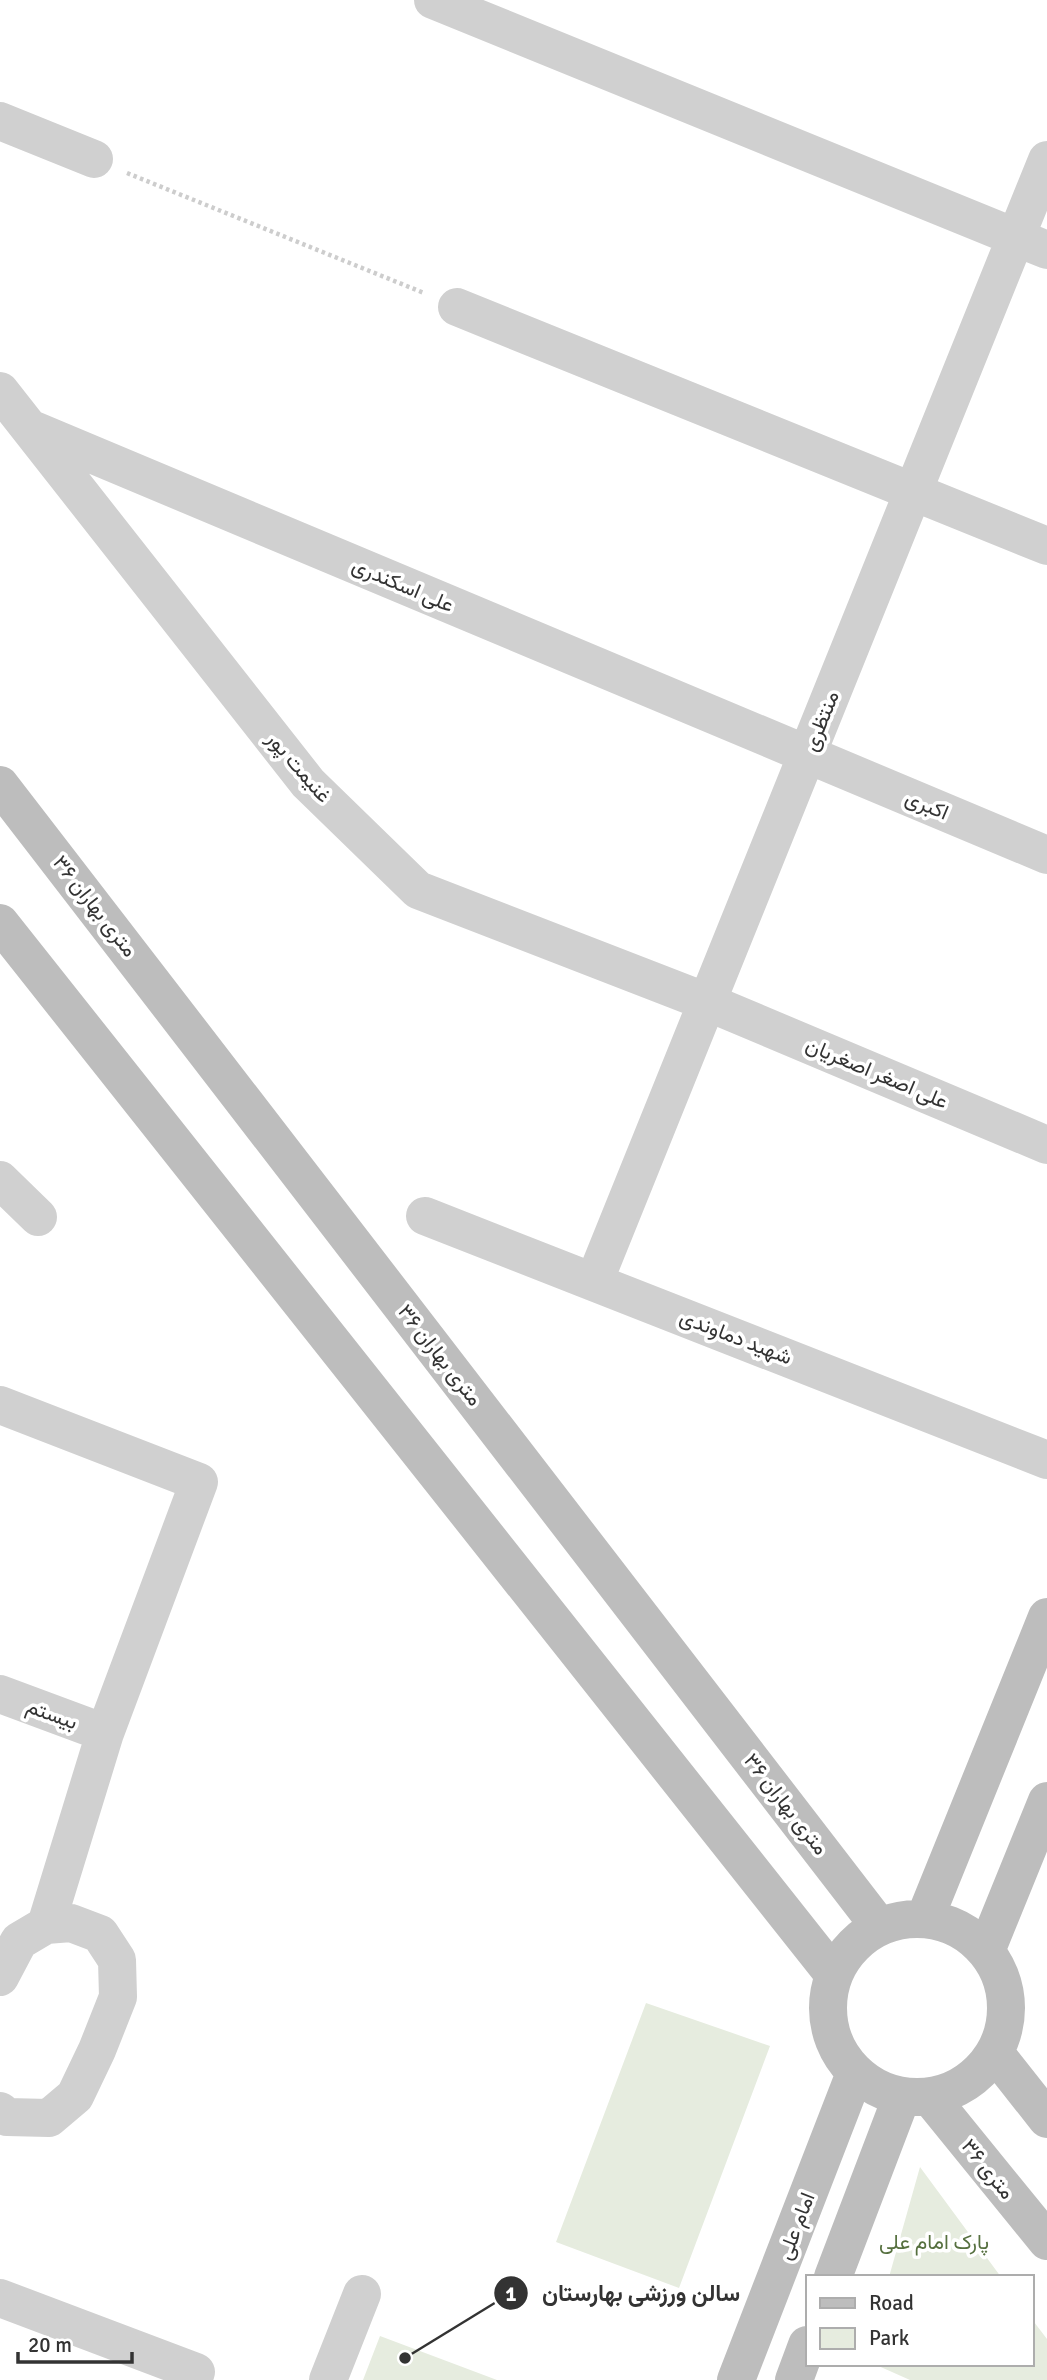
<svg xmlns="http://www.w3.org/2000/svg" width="1047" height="2380" font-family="Signika,Vazirmatn,sans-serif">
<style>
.green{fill:#e6ecdf}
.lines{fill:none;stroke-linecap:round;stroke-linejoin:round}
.path{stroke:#cdcdcd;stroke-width:4.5;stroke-dasharray:3.5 3.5;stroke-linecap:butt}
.street{stroke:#d0d0d0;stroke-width:38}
.secondary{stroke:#bdbdbd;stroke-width:38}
.labels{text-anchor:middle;stroke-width:7;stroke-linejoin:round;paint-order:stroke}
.street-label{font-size:21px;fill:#333;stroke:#fff}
.park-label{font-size:21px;fill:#56703f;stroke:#fff}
.leader{fill:none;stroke:#333;stroke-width:2.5}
.callout-dot{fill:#333;stroke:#fff;stroke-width:2.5}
.mark-label{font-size:21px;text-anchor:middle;font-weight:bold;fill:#fff}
.callout-label{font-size:23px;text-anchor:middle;font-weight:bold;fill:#333;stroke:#fff;stroke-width:7;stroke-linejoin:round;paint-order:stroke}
</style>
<rect width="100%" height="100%" fill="#fff"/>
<!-- green -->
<path class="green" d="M646,2003l124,43 -91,242 -123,-46z
M920,2167l81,110h-112z
M1031,2318l16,21v41h-137l-36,-16h157z
M380,2336l117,44h-134z"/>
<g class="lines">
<!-- path -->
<path class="path" d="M127,173l297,120"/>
<!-- street -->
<path class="street" d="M433,0l614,250
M0,121l94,38
M457,307l590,239
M0,391l308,392 110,107 289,112 340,143
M34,430l1013,425
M0,1180l38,37
M425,1216l622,244
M594,1282l453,-1122
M0,1405l199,77 -94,251 -59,192
M0,1694l105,39
M0,1977l19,-36 27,-16 25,-2 29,11 17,26 1,37 -21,53 -22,46 -26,22 -42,-1 -7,-6
M0,2298l196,74
M328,2380l34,-86"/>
<!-- secondary -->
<path class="secondary" d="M0,785l879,1141
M0,923l834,1052
M925,1918l122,-301
M828 2008a89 89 0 1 1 178 0a89 89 0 1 1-178 0Z
M986,1951l61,-150
M995,2053l52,66
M930,2097l117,144
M833,2277l69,-181
M736,2380l119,-307
M794,2380l13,-35"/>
</g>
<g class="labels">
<!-- street labels -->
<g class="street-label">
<text transform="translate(403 585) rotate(23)" y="7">علی اسکندری</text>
<text transform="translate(821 721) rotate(-68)" y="7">منتظری</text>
<text transform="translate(299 767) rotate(49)" y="7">غنیمت پور</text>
<text transform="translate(927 805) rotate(23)" y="7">اکبری</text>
<text transform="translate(95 906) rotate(52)" y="7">۳۶ متری بهاران</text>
<text transform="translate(877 1073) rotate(23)" y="7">علی اصغر اصغریان</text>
<text transform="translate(736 1337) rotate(21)" y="7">شهید دماوندی</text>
<text transform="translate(440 1355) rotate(52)" y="7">۳۶ متری بهاران</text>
<text transform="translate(52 1714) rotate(20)" y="7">بیستم</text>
<text transform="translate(786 1804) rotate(52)" y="7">۳۶ متری بهاران</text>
<text transform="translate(988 2169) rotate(51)" y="7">۳۶ متری</text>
<text transform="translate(796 2226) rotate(-69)" y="7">امام علی</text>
</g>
<!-- park labels -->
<g class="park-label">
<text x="934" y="2249">پارک امام علی</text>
</g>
</g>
<!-- callouts -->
<path class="leader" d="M405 2358L511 2293"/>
<g class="callout-dot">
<circle cx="405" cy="2358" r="7"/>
<circle cx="511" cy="2293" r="18"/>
</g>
<g class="mark-label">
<text x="511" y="2301">1</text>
</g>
<g class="callout-label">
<text x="641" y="2301">سالن ورزشی بهارستان</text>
</g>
<!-- legend -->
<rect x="806" y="2275" width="228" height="91" fill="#ffffff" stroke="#adadad" stroke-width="2"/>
<rect x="820" y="2298" width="35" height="10" fill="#bdbdbd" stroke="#adadad" stroke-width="2"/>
<text x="869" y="2310" font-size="21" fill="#333333">Road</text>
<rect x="820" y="2328" width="35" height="21" fill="#e6ecdf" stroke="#adadad" stroke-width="2"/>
<text x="869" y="2345" font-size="21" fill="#333333">Park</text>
<!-- scale -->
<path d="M18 2352v10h114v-10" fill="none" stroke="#333333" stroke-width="3.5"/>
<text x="28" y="2352" font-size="21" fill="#333333" stroke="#ffffff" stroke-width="5" paint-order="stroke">20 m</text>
</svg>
